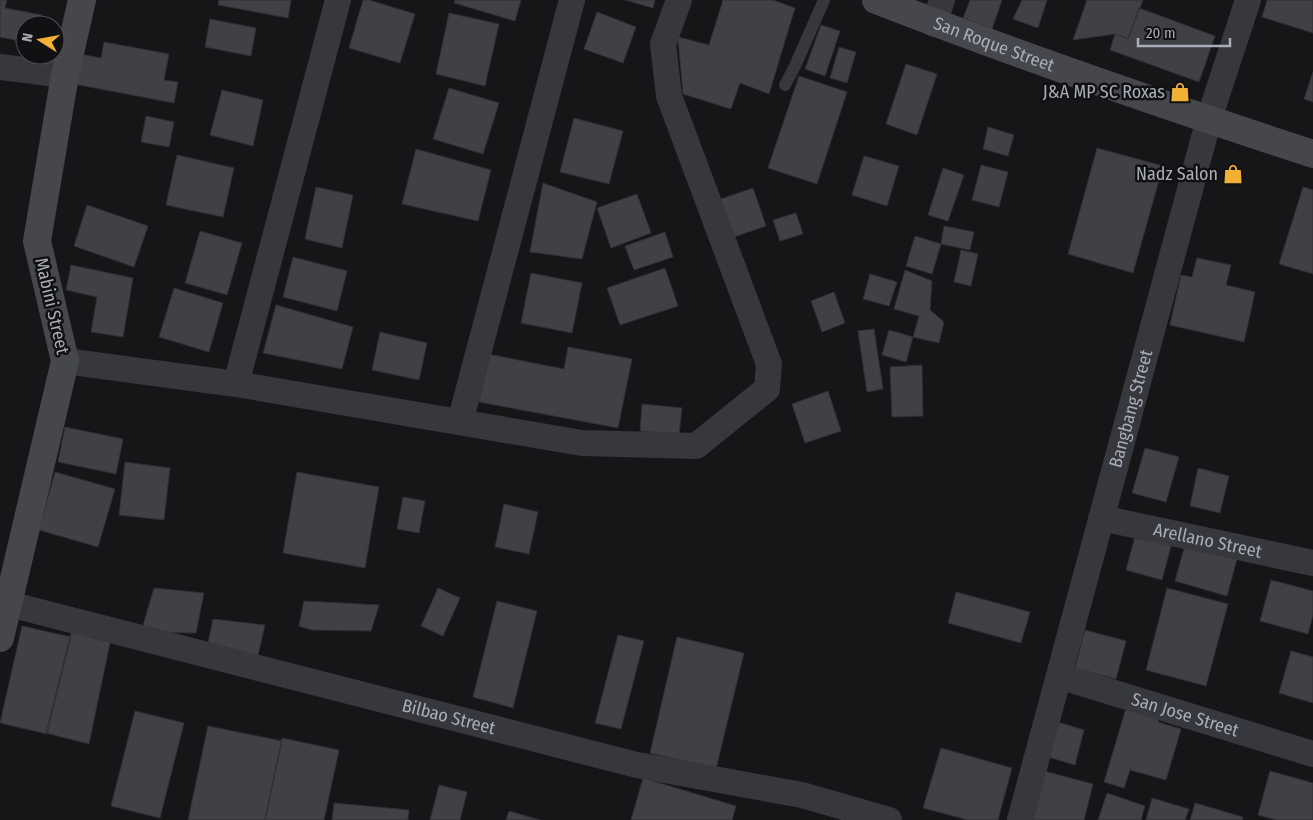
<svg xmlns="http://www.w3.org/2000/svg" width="1313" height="820" font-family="'Fira Sans Condensed',sans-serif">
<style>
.building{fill:#404145;stroke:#303034}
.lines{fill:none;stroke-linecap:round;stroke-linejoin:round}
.service{stroke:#37383d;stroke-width:12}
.minor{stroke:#37383d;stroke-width:26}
.secondary{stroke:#45474d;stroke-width:28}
.labels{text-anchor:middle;stroke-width:5;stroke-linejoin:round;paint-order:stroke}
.street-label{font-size:18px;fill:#a8adb8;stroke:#111113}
.poi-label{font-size:18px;fill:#a8adb8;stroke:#111113;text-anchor:end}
</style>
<rect width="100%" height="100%" fill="#161618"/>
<!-- building -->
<path class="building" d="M0,0h7l-2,8 37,7 -4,10h-13v17l-25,-5z
M219,0h72l-3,18 -70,-13z
M363,0h6l46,14 -15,49 -51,-15z
M455,0h66l-6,21 -61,-18z
M625,0h30l-2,8z
M723,0h50l22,8 -26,86 -29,-11 -9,26 -48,-15 -5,-57 31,8z
M970,0h32l-10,29 -29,-11z
M1022,0h25l-9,28 -25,-9z
M1087,0h56l-15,39 -13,-5 -42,6z
M1267,0h46v33l-51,-16z
M1139,8l76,28 -16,46 -89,-32 5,-16 13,5z
M597,12l39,15 -13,36 -39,-14z
M449,13l50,11 -14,62 -49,-12z
M210,19l46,9 -5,28 -46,-9z
M821,25l19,6 -15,45 -20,-7z
M104,42l65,12 -5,26 14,2 -4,21 -100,-19 6,-30 21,4z
M839,47l17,5 -9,31 -17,-5z
M906,64l31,10 -20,61 -31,-11z
M1313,72v30l-9,-3z
M799,76l48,16 -30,92 -49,-16z
M449,88l50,15 -16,51 -50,-15z
M222,90l41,10 -10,46 -43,-11z
M146,116l28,6 -5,25 -28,-5z
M574,118l49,13 -14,53 -49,-12z
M988,127l26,8 -6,21 -25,-7z
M1097,148l66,18 -30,107 -65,-19z
M416,149l75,21 -13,51 -76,-17z
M177,155l57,13 -11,49 -57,-12z
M864,156l35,10 -12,40 -35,-11z
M981,165l27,7 -9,35 -27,-7z
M943,168l21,7 -16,46 -20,-6z
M543,183l54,19 -15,57 -52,-7z
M316,187l37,8 -11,53 -37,-9z
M1303,187l10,3v84l-34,-10z
M753,188l13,38 -38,13 -13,-38z
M637,194l14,39 -40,15 -14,-40z
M87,205l61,21 -14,41 -60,-21z
M796,213l7,21 -23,7 -7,-21z
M944,226l30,6 -4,18 -29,-6z
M200,231l42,12 -15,52 -42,-12z
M665,232l8,25 -39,13 -9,-24z
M915,236l26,8 -9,30 -26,-8z
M961,250l17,4 -7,32 -17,-4z
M293,257l54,14 -10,40 -54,-14z
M1197,258l34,7 -5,20 29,7 -11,50 -74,-17 11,-50 11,2z
M71,265l62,13 -10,59 -32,-5 6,-35 -31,-7z
M665,268l13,38 -58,19 -13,-37z
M905,270l27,11 -2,29 14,12 -5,21 -26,-6 6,-21 -25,-7z
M531,273l51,10 -10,50 -51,-10z
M870,274l27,8 -8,24 -26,-7z
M174,288l49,15 -14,49 -50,-15z
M834,292l11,31 -23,9 -11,-31z
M276,305l77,22 -11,42 -79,-16z
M874,329l9,60 -16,3 -9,-61z
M889,330l24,7 -7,25 -24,-7z
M380,332l47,11 -8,37 -47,-10z
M568,347l64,12 -14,69 -139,-26 9,-48 76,15z
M922,365l1,51 -31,1 -2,-50z
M828,391l13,40 -36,12 -13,-39z
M642,404l40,4 -3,27 -39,-4z
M65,427l58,12 -7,35 -58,-12z
M1145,448l34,9 -13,45 -34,-9z
M125,462l45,6 -6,52 -45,-5z
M1198,468l31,8 -9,37 -30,-7z
M55,472l60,17 -17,58 -59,-17z
M297,472l82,15 -14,81 -82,-15z
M403,497l22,4 -6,32 -22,-4z
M504,504l34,8 -9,42 -34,-7z
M1137,529l36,10 -11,41 -36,-10z
M1185,545l52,14 -10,37 -52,-15z
M1271,580l42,11v24l-5,19 -48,-13z
M154,588l50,5 -8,40 -55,-1z
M438,588l22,10 -17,38 -22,-10z
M1167,588l61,16 -22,82 -60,-16z
M956,592l74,20 -9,31 -73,-20z
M304,601l75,4 -8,26 -59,-1 -13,-4z
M497,601l40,10 -24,97 -40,-11z
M213,619l52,6 -7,30 -51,-7z
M22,626l49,11 -24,97 -47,-11z
M72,629l39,9 -22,106 -43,-11z
M1085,630l41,11 -10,38 -41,-11z
M618,635l26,6 -23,88 -26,-6z
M677,637l67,16 -28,116 -66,-16z
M1291,651l22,6v46l-34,-10z
M1127,705l32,10 -1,7 23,7 -15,51 -36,-10 -6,18 -20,-6z
M135,711l49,12 -24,95 -49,-12z
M1058,722l26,8 -9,35 -27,-8z
M208,726l74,15 -17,79h-77z
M282,738l57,12 -15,70h-59z
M941,748l71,20 -14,52h-30l-45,-12z
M1040,770l53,14 -9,36h-55z
M1270,771l43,12v37h-36l-19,-5z
M643,778l93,28 -4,14h-101z
M439,785l28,7 -7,28h-30z
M1107,793l38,13 -4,14h-43z
M1152,798l37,11 -4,11h-39z
M334,803l75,7 -1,10h-76z
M1195,803l48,14 -1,3h-52z
M509,811l31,9h-34z"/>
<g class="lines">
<!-- service -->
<path class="service" d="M785,85l10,-19 29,-66"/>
<!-- minor -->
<g class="minor">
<path d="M934,24l8,-24"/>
<path d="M0,67l65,8"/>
<path d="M65,361l171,23 346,59 114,3 71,-57 2,-25 -100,-268 -6,-52 16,-44"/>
<path d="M236,384l102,-384"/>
<path d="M460,422l112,-422"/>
<path id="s1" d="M1101,518l212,45"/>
<path id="s2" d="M9,604l628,161 165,30 87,25"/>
<path id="s3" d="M1059,676l254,78"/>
<path id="s4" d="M1020,820l189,-701 39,-119"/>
</g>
<!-- secondary -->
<g class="secondary">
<path id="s5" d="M876,0c144,56 290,106 437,154"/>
<path d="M0,638l65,-277 -28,-120 28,-166 17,-75"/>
</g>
</g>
<!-- icons -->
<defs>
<symbol id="shop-bare" viewBox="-9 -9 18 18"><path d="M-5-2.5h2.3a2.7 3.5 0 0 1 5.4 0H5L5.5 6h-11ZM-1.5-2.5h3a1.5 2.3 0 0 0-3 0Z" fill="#f2b134" stroke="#111113" stroke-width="2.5" paint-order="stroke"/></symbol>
</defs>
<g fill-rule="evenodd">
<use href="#shop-bare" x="1166" y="78" width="28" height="28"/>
<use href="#shop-bare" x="1219" y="160" width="28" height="28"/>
</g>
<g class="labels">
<!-- street labels -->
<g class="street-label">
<text dy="6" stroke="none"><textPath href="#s5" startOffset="126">San Roque Street</textPath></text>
<text transform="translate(52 306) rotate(77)" y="6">Mabini Street</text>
<text dy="6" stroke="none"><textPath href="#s4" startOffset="426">Bangbang Street</textPath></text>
<text dy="6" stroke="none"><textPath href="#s1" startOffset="109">Arellano Street</textPath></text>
<text dy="6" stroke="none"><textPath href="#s3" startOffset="132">San Jose Street</textPath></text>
<text dy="6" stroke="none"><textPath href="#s2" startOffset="454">Bilbao Street</textPath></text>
</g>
<!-- poi labels -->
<g class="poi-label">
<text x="1165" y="98">J&amp;A MP SC Roxas</text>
<text x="1218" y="180">Nadz Salon</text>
</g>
</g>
<!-- north arrow -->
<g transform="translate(40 40) rotate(281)"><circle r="24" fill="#111113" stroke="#4d4f55"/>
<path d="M0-4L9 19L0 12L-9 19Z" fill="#f2b134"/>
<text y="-8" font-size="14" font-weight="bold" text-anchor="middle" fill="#a8adb8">N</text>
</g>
<!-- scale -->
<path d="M1138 38v8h92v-8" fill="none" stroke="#a8adb8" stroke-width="2.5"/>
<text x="1146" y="38" font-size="15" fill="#a8adb8" stroke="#111113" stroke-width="4" paint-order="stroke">20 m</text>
</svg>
